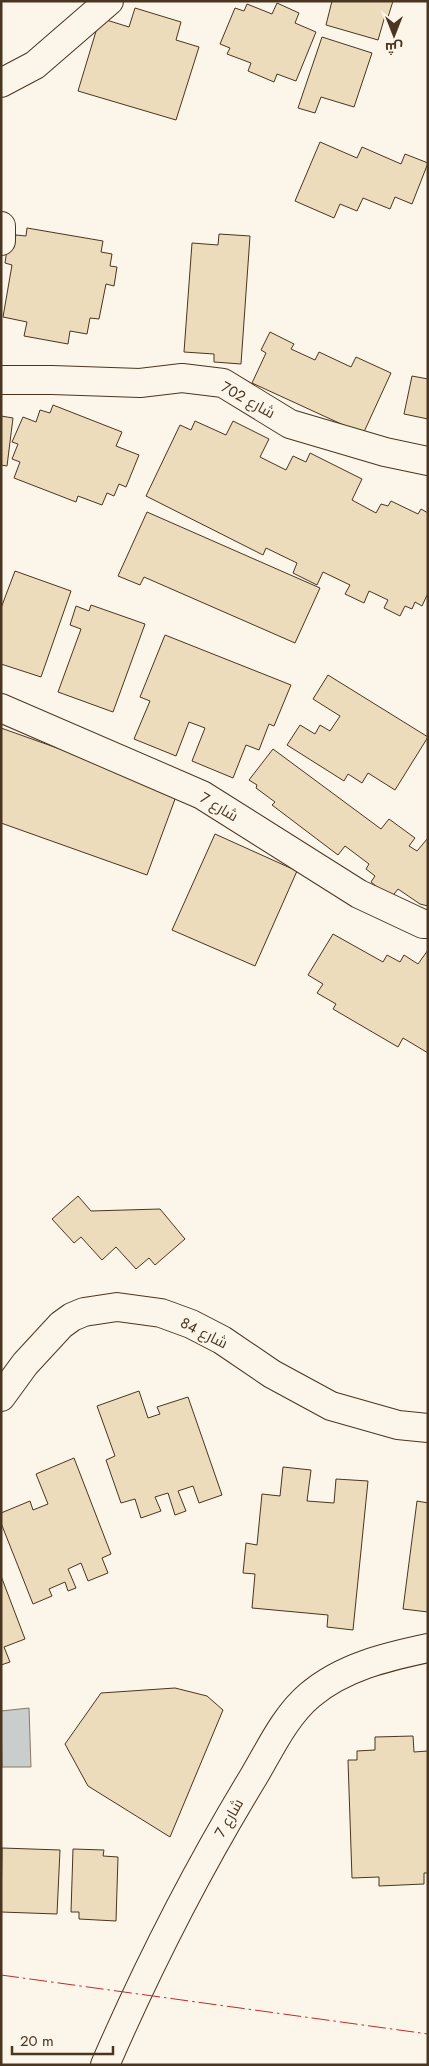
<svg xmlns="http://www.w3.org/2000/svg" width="429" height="2066" font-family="Jost,Cairo,sans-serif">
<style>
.water{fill:#c9cecd;stroke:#887966}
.building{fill:#ecdcbc;stroke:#4a3520}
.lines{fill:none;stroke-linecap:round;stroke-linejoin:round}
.street-casing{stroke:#4a3520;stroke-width:30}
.street{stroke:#fbf6e9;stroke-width:28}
.power{stroke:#c62828;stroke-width:1;stroke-dasharray:18 4 2.5 4;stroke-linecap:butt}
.labels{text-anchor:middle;stroke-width:4;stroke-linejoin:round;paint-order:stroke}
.street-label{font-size:15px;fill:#4a3520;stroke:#fbf6e9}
</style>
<rect width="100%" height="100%" fill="#fbf6e9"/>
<!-- water -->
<path class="water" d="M29,1708l2,59h-29l-1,-56z"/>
<!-- building -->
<path class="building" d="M332,1h61l-5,16 -3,-1 -7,24 -52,-15z
M277,3l22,10 -4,10 21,9 -20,49 -19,-7 -3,8 -26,-11 3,-8 -24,-9 3,-6 -10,-4 15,-36 9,3 3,-7 25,10z
M135,8l46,14 -5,18 23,7 -23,73 -98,-29 22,-73 29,9z
M322,37l50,16 -18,54 -33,-10 -6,16 -17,-5z
M320,142l37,16 5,-11 39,17 4,-10 23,9 -16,41 -17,-7 -5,12 -27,-11 -6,13 -17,-7 -6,14 -39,-17z
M27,228l76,13 -2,11 11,2 -2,12 7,1 -3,19 -8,-2 -7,35 -9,-1 -3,16 -17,-3 -2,13 -44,-8 3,-14 -24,-5 9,-52 -7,-2 3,-20 6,1 2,-9 10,1z
M219,234l31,2 -9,128 -27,-2v-8l-30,-2 8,-109 26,2z
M270,332l24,12 -3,5 24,11 4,-8 32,15 5,-10 35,16 -28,61 -111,-51 14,-30 -5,-3z
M412,376l16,3v40l-24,-5z
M53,405l69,27 -6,14 23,9 -13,32 -7,-3 -5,12 -7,-3 -5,12 -24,-9 -2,6 -62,-24 6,-16 -8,-3 6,-15 -6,-2 11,-25 13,5 4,-12 10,3z
M1,416l12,2 -6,48 -6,-1z
M195,421l31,14 7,-14 36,18 -9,18 26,13 7,-14 13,6 4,-9 52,26 -10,21 24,13 5,-9 7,2 3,-5 27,13 3,-5 7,4v80l-6,13 -7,-4 -3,7 -7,-3 -5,10 -16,-8 4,-8 -19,-9 -5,12 -19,-9 5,-9 -27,-13 -6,13 -24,-12 4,-10 -31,-15 -3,7 -117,-59 34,-71 11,5z
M147,512l173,76 -25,55 -151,-66 -4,8 -22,-9z
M15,571l56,20 -30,86 -40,-13v-56z
M91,605l54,19 -32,88 -55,-20 23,-63 -11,-4 6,-19 13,5z
M165,635l126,50 -17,41 -5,-2 -10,26 -13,-5 -13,33 -41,-17 13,-33 -16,-6 -13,34 -42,-17 16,-38 -10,-4z
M328,675l100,62 -33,53 -27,-17 -6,10 -14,-9 -4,7 -57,-36 13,-20 15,9 5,-9 10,6 10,-15 -27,-17z
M1,728l177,63 -31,84 -146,-52z
M273,749l108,80 8,-10 26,19 -6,8 8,5 11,-13v68l-8,-2 -22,-15 -7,9 -20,-16 4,-6 -9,-7 3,-5 -24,-18 -7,9 -66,-50 3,-3 -19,-14 1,-3 -8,-5z
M215,834l82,37 -42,95 -83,-36z
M333,934l50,28 4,-7 13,7 4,-7 14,9 10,-14v103l-25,-15 -5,9 -65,-38 3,-5 -19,-11 6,-9 -15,-9z
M78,1196l13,15 69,-2 25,30 -30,26 -6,-7 -13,11 -20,-22 -14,13 -21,-23 -7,6 -22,-24z
M139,1391l9,27 12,-4 -3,-7 31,-10 34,98 -23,8 -6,-17 -15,5 8,20 -11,4 -7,-22 -13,4 6,14 -20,7 -6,-19 -14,4 -15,-43 9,-4 -18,-50z
M74,1458l37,96 -9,4 6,15 -20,8 -7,-18 -13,6 8,19 -8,3 -3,-9 -16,7 3,7 -19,8 -32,-81v-10l29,-12 3,9 15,-6 -12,-30z
M283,1467l28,3 -4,31 27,2 2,-24 32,2 -15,149 -26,-3 1,-12 -76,-7 3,-34 -12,-1 3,-30 11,2 5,-51 18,2z
M417,1501l11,2v109l-25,-3z
M1,1576l24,63 -21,8 6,15 -9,3z
M175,1688l32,8 16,14 -53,127 -82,-51 -23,-42 36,-51z
M413,1736l1,16 14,-1v122h-4v11l-45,2v-9l-27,1 -4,-118h9v-9l18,-1v-13z
M2,1848l58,2 -3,64 -56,-2z
M73,1849l31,1 -1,6 15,1 -2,64 -37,-2v-7h-8z"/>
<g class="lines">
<defs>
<path id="street" d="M1,83l34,-18 74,-64
M1,226v15
M1,380h51l88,3 42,-5 41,5 67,41 95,28 43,9
M1,708l201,87 157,99 64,30h5
M1,1397l24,-33 36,-39 11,-8 12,-5 33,-5 44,6 30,11 31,16 50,34 59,32 67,19 30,3
M105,2065c43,-99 93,-197 149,-289 16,-27 31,-60 56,-81 33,-28 76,-38 118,-47"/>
</defs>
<!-- street casing -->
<use href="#street" class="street-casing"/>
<!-- street -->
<use href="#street" class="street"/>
<!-- power -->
<path class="power" d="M1,1975l427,59"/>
</g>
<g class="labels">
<!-- street labels -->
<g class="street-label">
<text transform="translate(248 400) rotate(29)" y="5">شارع 702</text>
<text transform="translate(219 807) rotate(31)" y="5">شارع 7</text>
<text transform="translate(204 1333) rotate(27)" y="5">شارع 84</text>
<text transform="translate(229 1818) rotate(-60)" y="5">شارع 7</text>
</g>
</g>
<!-- border -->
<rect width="429" height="2066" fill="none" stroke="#4a3520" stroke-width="5"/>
<!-- north arrow -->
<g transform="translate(394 35) rotate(180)" stroke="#fbf6e9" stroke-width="4" paint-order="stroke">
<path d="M0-4L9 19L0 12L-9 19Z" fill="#4a3520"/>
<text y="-8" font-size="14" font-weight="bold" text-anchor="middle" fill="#4a3520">ش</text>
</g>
<!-- scale -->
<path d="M12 2046v8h101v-8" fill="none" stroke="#4a3520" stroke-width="2.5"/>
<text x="20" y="2046" font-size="15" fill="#4a3520" stroke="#fbf6e9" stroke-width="4" paint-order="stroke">20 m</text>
</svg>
